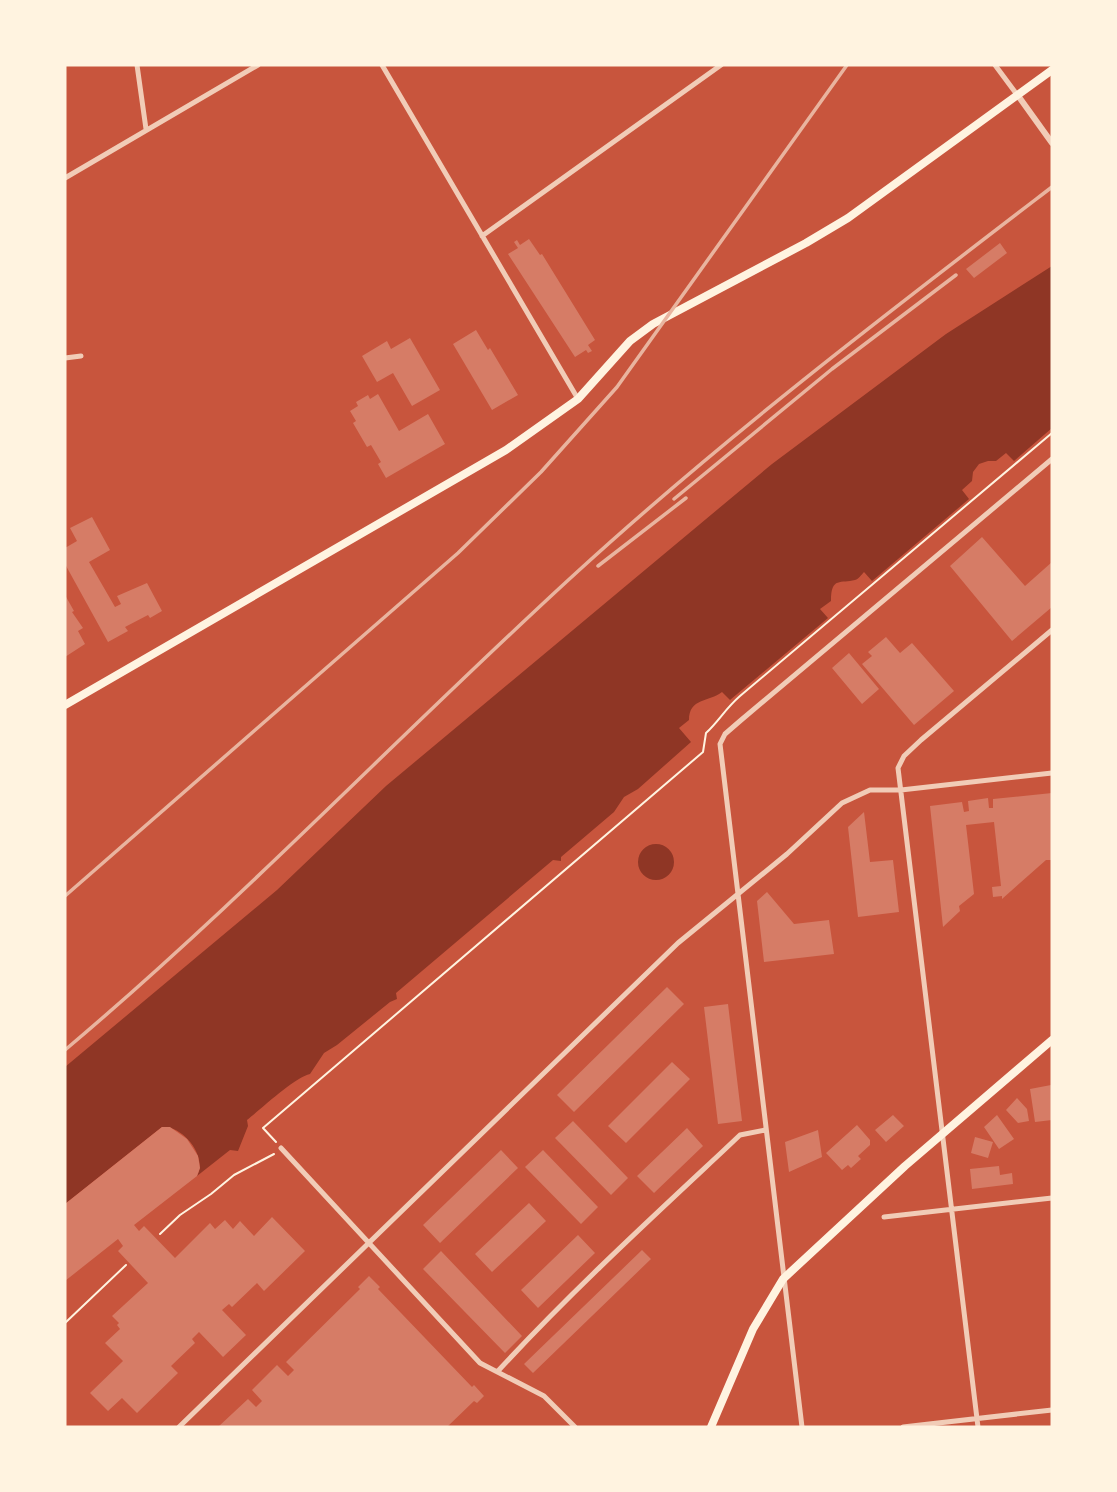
<svg xmlns="http://www.w3.org/2000/svg" width="1117" height="1492" font-family="'Archivo Narrow',sans-serif">
<style>
.water{fill:#8f3625}
.building{fill:#d67c66}
.lines{fill:none;stroke-linecap:round;stroke-linejoin:round}
.path{stroke:#fff3e0;stroke-width:2}
.minor{stroke:#f1ccb7;stroke-width:5}
.tertiary{stroke:#f1ccb7;stroke-width:6}
.primary{stroke:#fff3e0;stroke-width:8}
.rail{stroke:#e9b49f;stroke-width:3.5}
</style>
<rect width="100%" height="100%" fill="#c8553d"/>
<!-- water -->
<path class="water" d="M1052,266v162l-38,33 -8,-8 -10,8h-8l-9,3 -6,8 -1,9 -10,9 7,9 -97,82 -8,-9c-3,3 -5,7 -9,8 -14,4 -24,-4 -24,21l-11,8 8,9 -98,82 -8,-8c-13,10 -33,6 -33,28l-10,8 12,14 -53,47 -14,8 -10,15 -53,45v4l-8,-1 -157,133 1,6 -7,3 -53,43 -13,8 -14,21c-15,3 -49,35 -63,46l1,6 -10,25 -8,-1 -33,26c11,-19 -14,-51 -35,-49l-97,77v-137l212,-177 109,-104 386,-322 174,-130z
M638 862a18 18 0 1 1 36 0a18 18 0 1 1-36 0Z"/>
<!-- building -->
<path class="building" d="M529,239l11,16 2,-1 53,86 -7,5 4,6 -4,2 -2,-3 -11,7 -67,-103 10,-6 -4,-6 3,-2 3,5z
M1000,243l7,10 -33,25 -8,-9z
M476,330l12,20 2,-2 28,47 -26,15 -39,-66z
M410,338l30,52 -28,16 -19,-33 -16,9 -15,-26 25,-15 4,8z
M378,394l21,37 29,-17 17,30 -59,34 -8,-14 3,-2 -10,-17 -4,2 -14,-24 3,-2 -6,-10 8,-5 -2,-4 12,-7 2,4z
M92,517l18,33 -21,12 26,45 6,-3 -4,-8 30,-13 15,28 -12,7 -2,-3 -23,12 3,4 -20,11 -43,-78v-16l12,-7 -7,-13z
M982,537l43,49 27,-24v45l-40,34 -62,-75z
M65,595l9,16 -2,1 11,16 -5,3 7,13 -20,13z
M886,637l14,16 12,-10 42,48 -40,34 -52,-61 10,-8 -4,-4z
M849,653l30,36 -17,15 -30,-36z
M1052,793v67h-6l-44,39v-3l-9,1 -1,-10 9,-1 -7,-64 -28,3 8,69 -15,12 1,5 -17,16 -13,-121 32,-4 2,10 5,-1 -1,-10 20,-3 1,10h4v-9z
M864,812l6,50 23,-2 6,52 -41,5 -10,-90z
M767,892l27,32 35,-4 5,34 -70,8 -7,-61z
M667,987l17,17 -110,108 -17,-17z
M728,1004l14,117 -24,3 -14,-117z
M672,1062l18,17 -64,64 -18,-17z
M1051,1085l1,35 -17,2 -5,-33z
M1017,1098l10,11 2,12 -11,2 -12,-13z
M893,1115l11,11 -18,16 -11,-12z
M997,1115l17,24 -15,10 -15,-22z
M573,1121l55,57 -17,17 -56,-57z
M857,1125l13,15v5l-12,11 3,3 -10,9 -3,-3 -6,5 -16,-17z
M162,1127h8l17,12 11,17 2,12 -3,8 -63,49 5,6 5,-5 31,32 35,-35 5,6 10,-9 8,9 7,-8 14,15 18,-19 33,34 -41,40 -7,-8 -25,24 -3,-3 -7,6 24,25 -23,22 -24,-25 -7,7 3,4 -24,23 7,7 -41,40 -15,-15 -14,13 -18,-18 33,-32 -18,-18 15,-14 -3,-4 2,-2 -7,-7 36,-33 -30,-32 5,-5 -5,-7 -53,42v-77z
M687,1128l16,18 -49,47 -17,-17z
M818,1130l4,27 -33,15 -4,-30z
M975,1137l18,5 -5,16 -17,-5z
M501,1150l17,18 -78,75 -17,-18z
M543,1150l55,57 -17,17 -56,-57z
M999,1166l1,9 12,-2 1,11 -41,5 -2,-20z
M529,1203l17,18 -54,51 -17,-18z
M578,1235l17,18 -57,55 -17,-18z
M642,1250l9,9 -118,114 -9,-9z
M441,1251l81,85 -17,17 -82,-84z
M369,1276l11,11 -2,2 94,98 2,-2 10,11 -7,7 -3,-2 -27,26h-229l30,-28 8,8 6,-6 -10,-11 25,-25 11,11 6,-6 -8,-8 74,-73 -2,-2z"/>
<g class="lines">
<!-- path -->
<path class="path" d="M276,1142l-13,-14 440,-376 3,-19c13,-12 19,-24 34,-37l312,-263
M160,1234l20,-19 31,-21 23,-19 40,-21
M65,1323l61,-58"/>
<!-- minor -->
<path class="minor" d="M137,65l9,64
M382,65l196,334
M995,65l23,31
M65,178l193,-113
M482,236l239,-171
M65,358l16,-2
M281,1148l199,215 64,33 31,31
M884,1217l168,-19
M498,1371c71,-77 148,-148 224,-219l18,-17 25,-5
M179,1427l499,-484 109,-89 55,-51 28,-13h31l151,-17
M802,1427l-82,-683 5,-10 15,-13 312,-262
M903,1427l149,-17
M978,1427l-80,-659 6,-12 17,-16 131,-110"/>
<!-- tertiary -->
<path class="tertiary" d="M1019,97l33,46"/>
<!-- primary -->
<path class="primary" d="M65,705l441,-255 72,-51 52,-58 23,-17 153,-81 42,-25 204,-148
M711,1427l42,-98 30,-50 122,-113 147,-126"/>
<!-- rail -->
<path class="rail" d="M674,499l158,-130 124,-94
M598,566l88,-68
M65,896l393,-343 83,-81 76,-85 230,-322
M65,1050c178,-150 339,-320 511,-477 151,-138 314,-262 476,-386"/>
</g>
<!-- border -->
<rect width="1117" height="1492" fill="none" stroke="#fff3e0" stroke-width="133"/>
</svg>
